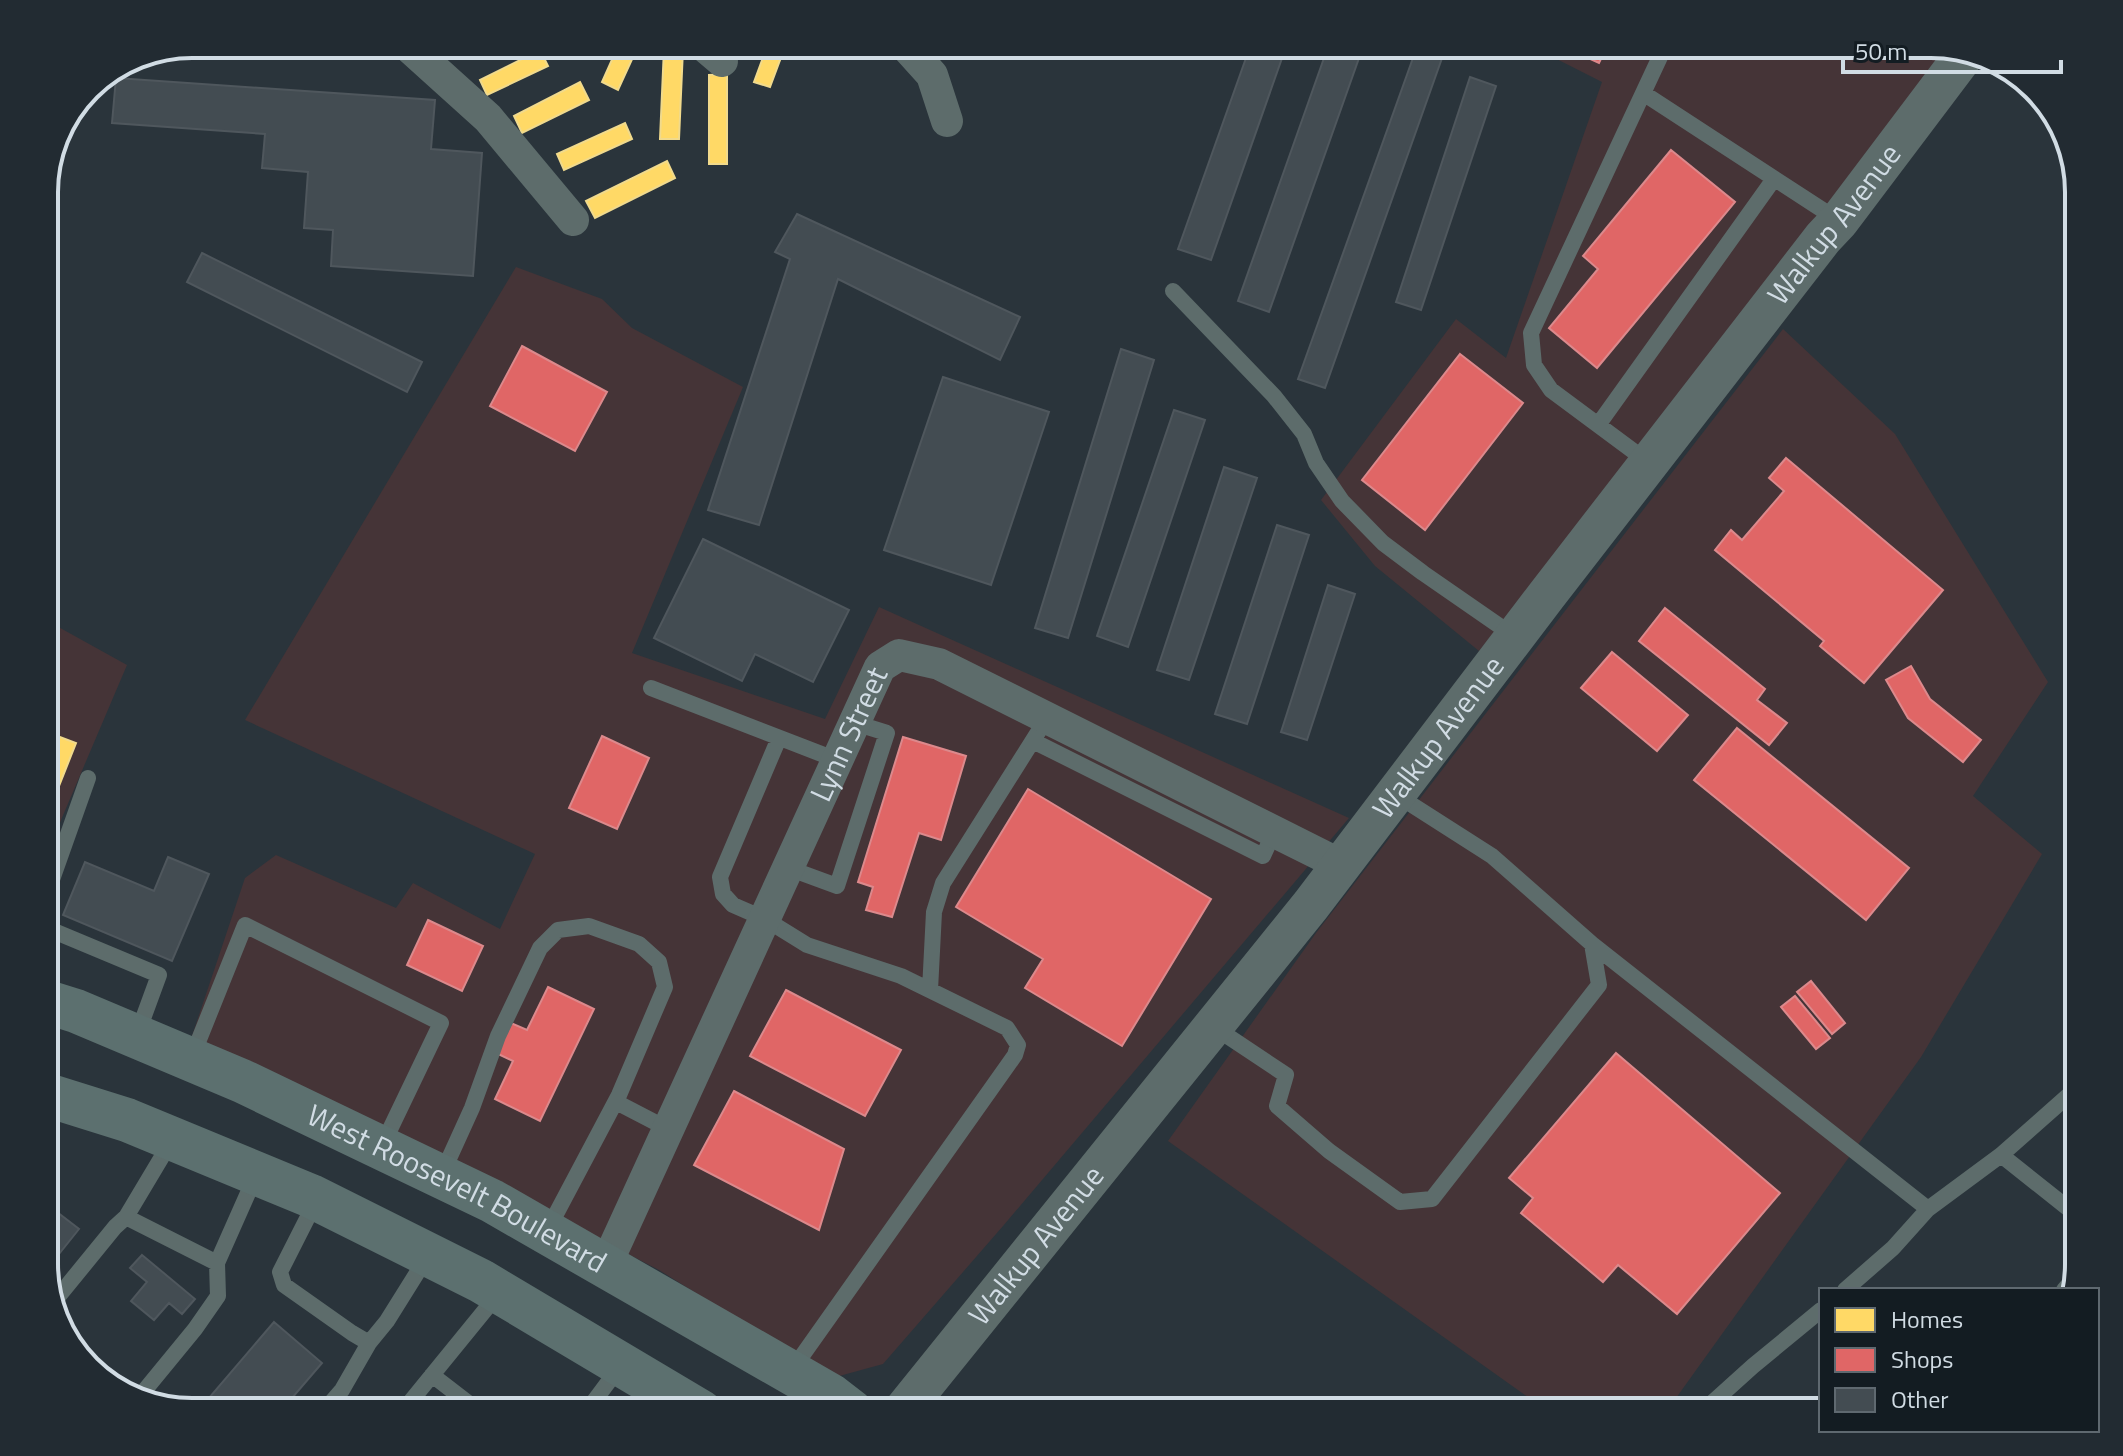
<svg xmlns="http://www.w3.org/2000/svg" width="2123" height="1456" font-family="'Titillium Web',sans-serif">
<style>
.commercial{fill:#453437}
.homes{fill:#ffd966;stroke:#f1da8c;stroke-width:2}
.shops{fill:#e06666;stroke:#dc898c;stroke-width:2}
.building{fill:#434c52;stroke:#4f575d;stroke-width:2}
.lines{fill:none;stroke-linecap:round;stroke-linejoin:round}
.service{stroke:#5d6c6b;stroke-width:16}
.minor{stroke:#5d6c6b;stroke-width:32}
.tertiary{stroke:#5d6c6b;stroke-width:40}
.trunk{stroke:#5c706f;stroke-width:44}
.labels{text-anchor:middle;stroke-width:8;stroke-linejoin:round;paint-order:stroke}
.street-label{font-size:30px;fill:#d1dce4;stroke:#131c22}
.rim{fill:none;stroke:#d1dce4;stroke-width:4}
</style>
<rect width="100%" height="100%" fill="#2a343b"/>
<!-- commercial -->
<path class="commercial" d="M1527,44h404l24,7 -384,495 -92,105 -104,-85 -54,-66 135,-181 50,39 96,-276z
M516,267l86,32 30,29 111,59 -111,266 193,66 54,-112 470,211 -346,408 -120,138 -51,14 -173,-108 -157,-81 -311,-150 54,-161 31,-23 120,53 17,-25 87,46 35,-75 -290,-134z
M1783,329l112,105 153,248 -75,114 69,58 -121,203 -255,355h-117l-381,-271 148,-208z
M44,619l83,46 -83,195z"/>
<!-- homes -->
<path class="homes" d="M619,44h20l-21,46 -16,-8z
M768,44h18l-16,43 -16,-5z
M664,48l19,1 -4,90h-19z
M540,50l8,16 -61,29 -7,-15z
M727,74v90h-18v-89z
M580,82l9,18 -67,33 -8,-17z
M625,123l7,16 -68,31 -7,-16z
M667,161l8,17 -80,40 -9,-17z
M44,731l32,12 -32,81z"/>
<!-- shops -->
<path class="shops" d="M1557,44h51l-9,19z
M1671,150l64,52 -138,166 -48,-40 49,-59 -15,-13z
M522,346l85,46 -32,59 -85,-45z
M1460,354l63,49 -98,127 -63,-50z
M1786,458l157,132 -79,93 -44,-37 4,-5 -109,-91 16,-20 11,10 42,-49 -15,-13z
M1665,608l100,81 -8,11 30,23 -18,22 -130,-104z
M1612,652l76,63 -31,36 -76,-63z
M1911,666l19,33 51,41 -18,22 -55,-44 -22,-38z
M1737,728l172,140 -43,52 -172,-140z
M602,736l47,22 -32,71 -48,-21z
M903,737l63,19 -25,84 -22,-7 -27,84 -26,-7 7,-23 -15,-5z
M1028,789l183,110 -89,147 -97,-58 18,-29 -87,-52z
M428,920l55,26 -21,45 -55,-26z
M1811,981l34,42 -13,11 -35,-42z
M548,987l46,22 -54,112 -45,-22 18,-38 -17,-8 15,-30 16,7z
M786,990l115,60 -36,66 -115,-60z
M1795,996l35,42 -14,11 -35,-42z
M1616,1053l164,140 -103,121 -59,-49 -15,17 -82,-69 12,-15 -24,-20z
M734,1091l110,58 -25,81 -125,-65z"/>
<!-- building -->
<path class="building" d="M1251,44h36l-76,216 -33,-11z
M1329,44h35l-95,268 -31,-11z
M1418,44h29l-122,344 -27,-9z
M1470,77l26,9 -75,224 -25,-8z
M116,78l319,22 -4,49 51,4 -9,123 -142,-10 2,-36 -29,-2 4,-56 -46,-4 3,-34 -153,-11z
M797,214l223,103 -20,43 -162,-81 -79,246 -51,-15 82,-251 -15,-7z
M202,253l220,109 -15,30 -220,-110z
M1121,349l33,11 -86,278 -33,-10z
M943,377l106,35 -58,173 -107,-35z
M1174,410l31,10 -77,227 -31,-11z
M1224,467l33,11 -68,202 -32,-10z
M1277,525l32,10 -62,189 -32,-10z
M703,539l146,71 -36,72 -58,-28 -13,27 -88,-43z
M1328,585l27,9 -48,146 -26,-8z
M168,857l41,17 -37,87 -109,-46 22,-53 69,29z
M44,1202l35,27 -32,40 -3,-2z
M142,1255l53,44 -13,15 -13,-11 -15,17 -23,-19 16,-19 -17,-14z
M274,1322l48,41 -42,49h-83z"/>
<g class="lines">
<!-- service -->
<path class="service" d="M1643,93l195,127
M1173,291l101,105 30,38 12,29 26,38 41,42 40,30 91,63
M1598,425l176,-246
M1648,462l-97,-72 -17,-25 -3,-32 135,-289
M651,688l186,72
M779,738l-59,139 3,17 10,11 32,14 42,26 94,31 106,52 11,17 -3,10 -223,315
M1033,741l230,115 11,-24
M788,868l49,18 50,-153 -32,-10
M44,902l44,-124
M44,927l115,48 -22,60
M1592,944l336,265 73,-54 78,-69
M930,990l4,-78 9,-29 104,-165
M1214,1027l72,48 -9,31 52,45 71,51 32,-3 167,-214 -7,-41 -100,-88 -97,-62
M192,1057l53,-132 196,98 -59,123
M616,1102l52,27
M44,1129l18,-28
M2001,1155l78,62
M442,1174l30,-66 26,-72 42,-88 18,-18 31,-4 50,18 20,18 6,25 -46,108 -72,136
M316,1201l-36,71 4,13 68,48 17,10
M126,1217l91,46
M1845,1290l48,-42 35,-39
M2064,1290l11,-13
M53,1303l62,-76 11,-10 46,-77
M432,1375l48,37
M140,1396l55,-67 23,-33 -1,-33 39,-88
M323,1412l19,-22 27,-47 18,-22 40,-64
M402,1412l97,-119
M586,1412l35,-47
M1702,1412l51,-46 68,-56"/>
<!-- minor -->
<g class="minor">
<path d="M406,44l82,74 85,102"/>
<path d="M702,44l20,17"/>
<path d="M904,44l28,31 15,46"/>
<path id="s1" d="M605,1267l275,-600 19,-12 40,9 402,201"/>
</g>
<!-- tertiary -->
<path class="tertiary" id="s2" d="M902,1412l409,-507 235,-309 277,-358 16,-17 126,-167"/>
<!-- trunk -->
<g class="trunk">
<path id="s3" d="M44,1001l32,10 166,70 250,120 338,194 22,17"/>
<path d="M44,1094l83,26 184,76 170,85 220,131"/>
</g>
</g>
<g class="labels">
<!-- street labels -->
<g class="street-label">
<text dy="10" stroke="none"><textPath href="#s2" startOffset="1510">Walkup Avenue</textPath></text>
<text dy="10" stroke="none"><textPath href="#s1" startOffset="586">Lynn Street</textPath></text>
<text dy="10" stroke="none"><textPath href="#s2" startOffset="862">Walkup Avenue</textPath></text>
<text dy="10" stroke="none"><textPath href="#s3" startOffset="454">West Roosevelt Boulevard</textPath></text>
<text dy="10" stroke="none"><textPath href="#s2" startOffset="214">Walkup Avenue</textPath></text>
</g>
</g>
<!-- crop -->
<path d="M0 0H2123V1456H0ZM192 58H1931A134 134 0 0 1 2065 192V1264A134 134 0 0 1 1931 1398H192A134 134 0 0 1 58 1264V192A134 134 0 0 1 192 58Z" fill="#222b32" fill-rule="evenodd"/>
<path class="rim" d="M192 58H1931A134 134 0 0 1 2065 192V1264A134 134 0 0 1 1931 1398H192A134 134 0 0 1 58 1264V192A134 134 0 0 1 192 58Z"/>
<!-- legend -->
<rect x="1819" y="1288" width="280" height="144" fill="#131c22" stroke="#5f6970" stroke-width="2"/>
<rect x="1835" y="1308" width="40" height="24" fill="#ffd966" stroke="#5f6970" stroke-width="2"/>
<text x="1891" y="1328" font-size="24" fill="#d1dce4">Homes</text>
<rect x="1835" y="1348" width="40" height="24" fill="#e06666" stroke="#5f6970" stroke-width="2"/>
<text x="1891" y="1368" font-size="24" fill="#d1dce4">Shops</text>
<rect x="1835" y="1388" width="40" height="24" fill="#434c52" stroke="#5f6970" stroke-width="2"/>
<text x="1891" y="1408" font-size="24" fill="#d1dce4">Other</text>
<!-- scale -->
<path d="M1843 60v12h218v-12" fill="none" stroke="#d1dce4" stroke-width="4"/>
<text x="1855" y="60" font-size="24" fill="#d1dce4" stroke="#131c22" stroke-width="6" paint-order="stroke">50 m</text>
</svg>
